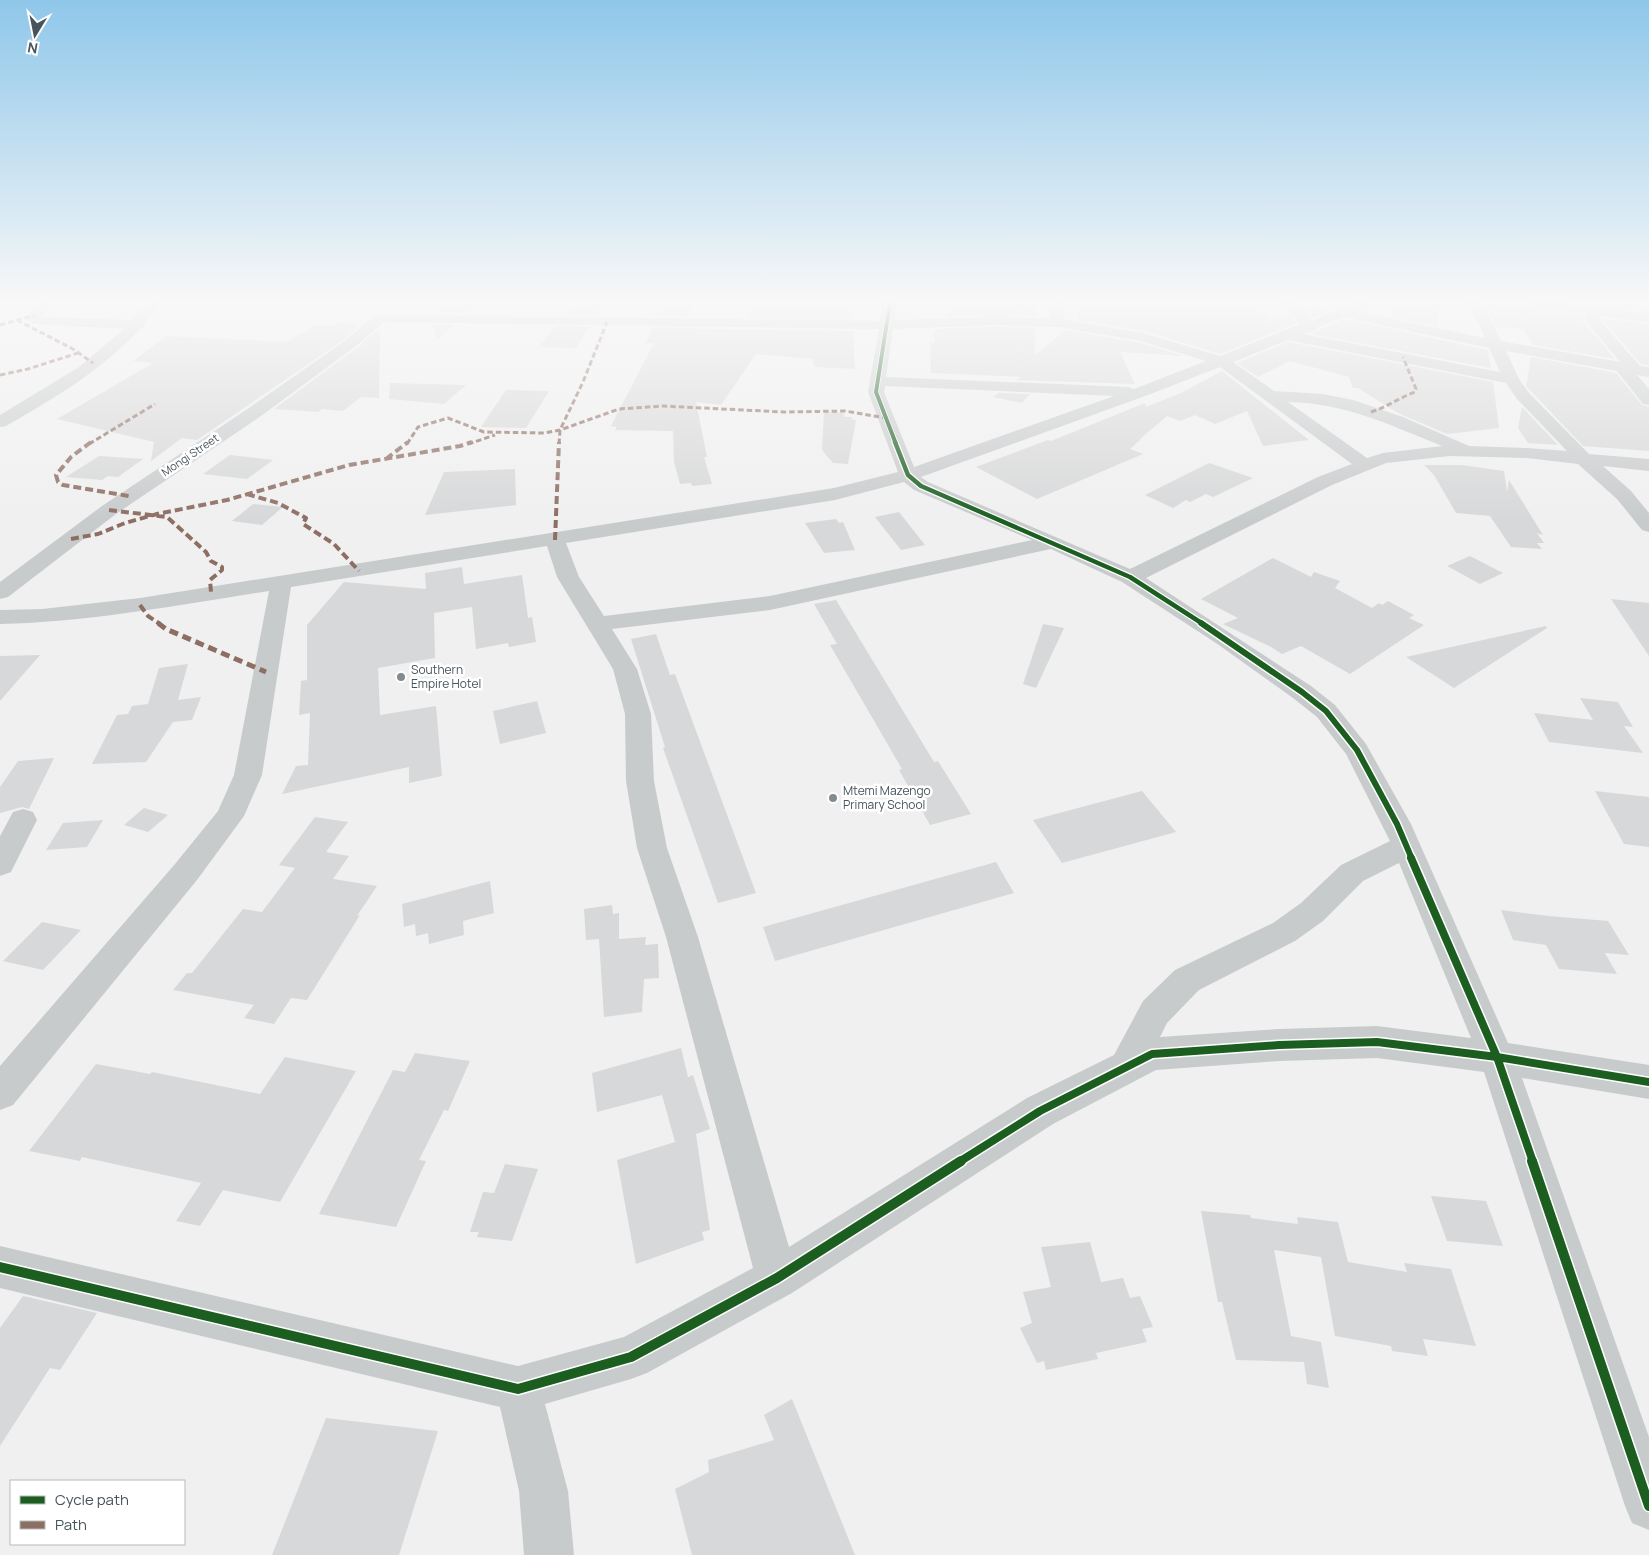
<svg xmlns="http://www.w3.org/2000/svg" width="1649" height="1555" font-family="Manrope,sans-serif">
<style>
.building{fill:#d7d8d9}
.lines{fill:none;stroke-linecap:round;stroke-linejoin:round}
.minor{fill:#c8cbcc;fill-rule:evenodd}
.quiet-far2{stroke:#8d6e63;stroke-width:3;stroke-dasharray:5.5 3;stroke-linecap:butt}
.quiet-far1{stroke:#8d6e63;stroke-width:4;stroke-dasharray:8 4;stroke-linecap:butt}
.quiet{stroke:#8d6e63;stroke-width:5;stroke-dasharray:9 5;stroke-linecap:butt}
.cycleway-far4-casing{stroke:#fff;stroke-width:5.5}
.cycleway-far3-casing{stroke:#fff;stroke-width:7}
.cycleway-far2-casing{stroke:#fff;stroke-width:9}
.cycleway-far1-casing{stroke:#fff;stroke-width:11}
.cycleway-casing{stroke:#fff;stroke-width:13}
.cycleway-far4{stroke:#1b5e20;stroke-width:4}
.cycleway-far3{stroke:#1b5e20;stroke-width:4.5}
.cycleway-far2{stroke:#1b5e20;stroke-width:6}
.cycleway-far1{stroke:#1b5e20;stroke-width:8}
.cycleway{stroke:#1b5e20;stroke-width:10}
.poi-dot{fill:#828b90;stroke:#fff;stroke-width:2}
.labels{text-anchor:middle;stroke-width:5;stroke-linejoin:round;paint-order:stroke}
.far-street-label{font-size:11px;fill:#47545c;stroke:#fff}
.poi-label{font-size:12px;fill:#47545c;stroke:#fff;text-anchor:start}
</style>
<rect width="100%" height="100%" fill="#f1f0f0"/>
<!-- building -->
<path class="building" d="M448,303h31l-13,11h-31z
M578,303h26l-8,13 -28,-1z
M665,303h29l-5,14 -30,-1z
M749,303l102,1 1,15 -105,-1z
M977,303l57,1 1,12 -90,1 8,-11 24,3z
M1075,303l179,2 15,16 20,-6 8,8 -77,31 -76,-23 -66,-11 1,-1z
M1405,303h35l-3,23 -70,-14 25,4 2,-7z
M1485,303l42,1 8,5 49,6 -2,3 2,4 31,37 -82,-14 -10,-16 -27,-2z
M1585,303h42l3,6 19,1v2z
M1315,307l13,5 -16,6 -7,-8z
M1601,318l48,6v41l-8,-1z
M1344,319l144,31 3,18 -180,-34z
M340,321l19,5 -14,13 -148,101 -15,-2 -31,23 3,-19 -97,-23 96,-56 -20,-2 33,-25 120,6 31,-17 15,1z
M433,325h21l-17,14z
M556,326l33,1 -13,21 -37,-1z
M995,327l40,1v27l31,-25 75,13 43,13 -64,-4 15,32 -119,-4 5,-3 -90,-4 -1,-30h4v-11l2,-3z
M653,328l200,3 2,38 -41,-2 -1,-8 -57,-5 -35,51 -25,-3 11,55h-3l8,27 -20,2 -1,-3 -11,1 -6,-22 -1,-31 -58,-1 2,-3 -6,-1 43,-83h-9z
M377,330l3,1 -1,67 -18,-1 -18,14 -21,-2 -4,3 -44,-3 83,-61z
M1288,342l205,40 6,46 -52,6 -49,-21 -40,-25h-5l-4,-11 -59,-16 -32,16 -21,-14z
M1531,357l85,16 26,32 7,2v44l-66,-5 -57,-60z
M1222,371l87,69 -46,6 -16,-35 -32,13 -20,-9 -15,6 -13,-5 -27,23h1l-11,10 13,5 -106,45 -61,-32 72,-27 3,1 94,-38 1,4 35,-14z
M390,383l76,2 -22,19 -55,-5z
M506,390l43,1 -23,37 -45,-1z
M999,393l31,1 -8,9 -29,-6z
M1522,407l35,37 1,1 -30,-2 -10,-15z
M824,412l20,1v4h8v3h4l-8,44 -15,-1 -11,-13z
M230,455l43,5 -26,19 -44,-5z
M99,456l44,3 -25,18 -10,-1 -6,4 -36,-3z
M1209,463l44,15 -40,19 -7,-3 -16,8 -4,-2 -13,8 -28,-13z
M1424,465h38l42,6 3,21 2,-12 34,55 -6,-2 7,10h-7l5,6 -31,-2 -21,-31 -34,-3 -22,-38z
M515,469l1,36 -91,10 19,-43z
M253,504l30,3 -21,18 -30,-4z
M899,512l26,33 -24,5 -26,-33z
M836,519l3,4 4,-1 12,28 -31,3 -19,-30z
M1470,556l33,17 -23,11 -33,-18z
M1273,558l38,19 3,-5 26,9 -5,7 37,20 7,-5 3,2 6,-4 26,14 -5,3 15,7 -74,49 -49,-28 -19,8 -11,-7 -48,-23 15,-6 -37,-19z
M462,567l2,17 58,-9 6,43 4,-1 4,25 -27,5 -1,-4 -32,6 -4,-42 -38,6 1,45 -57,10 2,47 56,-9 6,70 -33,7v-16l-127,27 14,-28 12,-1 2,-52 -11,2 2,-34 6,-1v-55l37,-43 82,7 -1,-16z
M1611,599l38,4v53z
M836,600l98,162 4,-1 33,53 -41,11 -31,-55 3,-1 -72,-124 7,-1 -23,-40z
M1043,624l21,4 -28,60 -13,-4z
M1546,626l1,2 -93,60 -48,-31z
M656,634l14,41 5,-1 81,219 -38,10 -55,-155 2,-1 -34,-108z
M40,655l-40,46v-45z
M188,664l-10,36 23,-3 -9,23 -19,2 -27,40 -54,2 25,-49 11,-1 4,-8 16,-2 11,-36z
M1580,698l38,4 15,25 -9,-1 19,27 -94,-11 -15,-29 59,7z
M537,701l9,32 -46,11 -7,-33z
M54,758l-25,51 -7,-2 -22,6v-26l18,-26z
M1142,791l34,41 -114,31 -29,-43z
M1595,791l54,6v50l-25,-3z
M144,808l24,7 -20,17 -24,-7z
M315,817l33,5 -22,30 23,4 -16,23 44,7 -20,30 3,-1 -53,85 -16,-2 -17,26 -30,-6 10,-13 -81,-15 14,-17h5l51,-64 19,3 33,-44 -16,-3z
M103,820l-16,27 -41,3 17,-27z
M996,862l18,31 -239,68 -12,-34z
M490,881l4,32 -31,8 1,14 -35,9 -1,-11 -12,3 -1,-12 -11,3 -2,-23z
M612,905l1,9 6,-1v26l27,-2 -1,8 13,-1 1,34 -15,1 -2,33 -38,5 -5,-78 -13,1 -2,-31z
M1501,910l48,6 59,5 21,34 -24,-2 12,21 -58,-5 -13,-24 -33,-5z
M42,922l39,8 -38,40 -40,-9z
M681,1048l7,29 5,-2 17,54 -14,5 14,96 -8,2 2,8 -68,24 -19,-104 58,-18 -13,-47 -65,17 -5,-39z
M415,1053l55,8 -22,50 -4,-1 -25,50 7,1 -30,66 -77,-13 74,-144 12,2z
M285,1057l71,14 -76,131 -57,-12 -23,36 -24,-5 25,-38 -119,-26 -2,4 -51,-10 67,-87 54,10 2,-2 108,22z
M505,1164l33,5 -26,72 -35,-4 2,-5h-9l13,-40 11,1z
M1431,1196l55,5 17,45 -56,-5z
M1201,1211l49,4 1,3 47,6 -1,-7 41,5 10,40 59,10 -3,-9 47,6 25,77 -53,-7 5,17 -36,-5 -1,-5 -56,-10 -14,-79 -47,-7 17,86 30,6 8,46 -22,-4 -3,-22 -68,-2 -14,-58h-4z
M1090,1242l11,40 22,-4 7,20 10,-2 13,31 -11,2 5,13 -51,11 2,6 -52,11 -2,-9 -7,2 -17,-35 12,-5 -9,-31 28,-5 -10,-40z
M23,1296l74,17 -37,57 -10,-2 -50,78v-118z
M792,1399l63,156h-163l-17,-66 34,-17 -1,-12 66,-20 -10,-25z
M326,1418l112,13 -39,124h-127z"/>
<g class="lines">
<!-- minor -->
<path class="minor" d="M36,303h14l-8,14 90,3 15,-17h14l-16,20 -1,5 -4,1c-38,41 -85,69 -134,97l-6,1v-12l79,-48 45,-38 -91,-5 -6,-6z
M883,303h14l-3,17 101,-3 55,1v-15h14v15l5,3 74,12 77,23 80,-32 -19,-21h15l16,17 42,-17h20l-2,3 -14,6 127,26 -16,-35h14l18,38 119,21 -34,-41 -2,-3 3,-4 -52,-7 -7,-4h40l81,11v8l-49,-6 -2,2 42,48 9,1v10l-12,-2 12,14v16l-6,-1 -26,-33 -111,-20 13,28 10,14 60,61 60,5v12l-46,-5 28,25 18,22v19l-7,-2 -25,-31 -39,-35 -51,-6 -77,-2 -64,7 -54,22 -186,93 165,108 24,19 31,39 45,80 97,219 141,22v34l-127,-21 127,359v93l-17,-7 -7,-17 -141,-434 -107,-14 -98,3 -123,9 -103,54 -261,169 -145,80 -16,6 -86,25 23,87 6,64h-50l-5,-64 -19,-84 -500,-119v-42l518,120 106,-29 129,-69 -87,-331 -29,-89 -11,-67 -1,-67 -12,-45 -56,-92 -10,-31 -256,41 -29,188 -18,41 -47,64 -184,225 -13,5v-44l175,-202 43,-53 16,-36 35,-184c-90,14 -179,31 -269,33v-14l42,-1 98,-11 694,-110 64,-16 -30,-80 11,-63 -495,-7 -28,24 -95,70 -145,98 -108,83 -8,2v-17l102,-76 147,-98 97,-68 29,-25 505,6zM1344,317l145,31 11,24 -197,-38 13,-4 2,-3zM995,325l64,2 82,14 65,20 -72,28 -6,-2 -242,-10 7,-48zM1288,340l218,43 11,16 50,52 -40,-3 -58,-2 -66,-29 -50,-17 -30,-6 -49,-3 -41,-29zM1220,367l132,97 -34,13 -188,92 -202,-87 -7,-5 227,-82zM885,386l229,10 -200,71 -30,-75zM1288,402c57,1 102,23 154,44l-59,7 -16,5zM904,482l10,8 118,50 -262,56 -166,20 -25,-39 -13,-34 269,-43zM1051,549l71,33 94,61 77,55 24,19 29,37 44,87 -49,24 -40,38 -28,20 -98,47 -32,31 -29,54 -87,43 -238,149 -91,-310 -31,-89 -13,-67 -3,-67 -14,-45 -25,-40 158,-19zM1399,863l72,175 -94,-12 -98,3 -119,8 7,-14 32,-33 96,-49 28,-20 40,-40z
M23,809l10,3 4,8 -26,52 -11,4v-40l13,-24z"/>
<!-- quiet-far2 -->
<path class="quiet-far2" d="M17,320l56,29 20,14
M0,325l35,-10
M0,375l28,-6 50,-16
M1371,412c16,-5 28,-14 44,-20l1,-3 -13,-32
M89,444l66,-40
M407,444l11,-17 30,-9 36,14 60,1 16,-3 59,-21 44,-3 121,6 61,-1 41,7
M468,444l27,-9
M559,444l1,-14 23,-48 24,-60"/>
<!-- quiet-far1 -->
<path class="quiet-far1" d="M91,442l-20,15 -15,18 2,7 5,3 66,11
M386,459l22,-17
M247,494l31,9 28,15 -3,6 31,20 25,27
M109,510l58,7 39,35 5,9 11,6v3l-12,10 1,12
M71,539l27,-5 27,-11 32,-9 70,-14 122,-35 111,-19 12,-4
M555,540l4,-98
M140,605l8,11 12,8"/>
<!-- quiet -->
<path class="quiet" d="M158,623l8,6 100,43"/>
<defs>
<path id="cycleway-far4" d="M890,303l-14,89 20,52"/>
<path id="cycleway-far3" d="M895,442l13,33 13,11 209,91 73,47"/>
<path id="cycleway-far2" d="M1201,623l101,69 24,19 31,39 40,74 15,35"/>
<path id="cycleway-far1" d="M1411,858l86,199 36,105
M959,1162l81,-51 112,-57 127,-9 98,-3 120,15 152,25"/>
<path id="cycleway" d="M1532,1161l117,345
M0,1267l518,122 113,-32 146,-79 184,-117"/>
</defs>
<!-- cycleway-far4 casing -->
<use href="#cycleway-far4" class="cycleway-far4-casing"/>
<!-- cycleway-far3 casing -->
<use href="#cycleway-far3" class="cycleway-far3-casing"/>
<!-- cycleway-far2 casing -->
<use href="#cycleway-far2" class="cycleway-far2-casing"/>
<!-- cycleway-far1 casing -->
<use href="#cycleway-far1" class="cycleway-far1-casing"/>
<!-- cycleway casing -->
<use href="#cycleway" class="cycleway-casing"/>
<!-- cycleway-far4 -->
<use href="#cycleway-far4" class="cycleway-far4"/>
<!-- cycleway-far3 -->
<use href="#cycleway-far3" class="cycleway-far3"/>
<!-- cycleway-far2 -->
<use href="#cycleway-far2" class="cycleway-far2"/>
<!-- cycleway-far1 -->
<use href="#cycleway-far1" class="cycleway-far1"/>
<!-- cycleway -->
<use href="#cycleway" class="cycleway"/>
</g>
<!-- sky -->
<linearGradient id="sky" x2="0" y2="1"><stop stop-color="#8fc7ea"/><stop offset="0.58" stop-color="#f9f8f8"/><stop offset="1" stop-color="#f9f8f8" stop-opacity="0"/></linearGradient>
<rect width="1649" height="521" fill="url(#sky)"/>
<!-- markers -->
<g class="poi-dot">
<circle cx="401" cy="677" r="5"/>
<circle cx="833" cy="798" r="5"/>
</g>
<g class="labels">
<!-- far-street labels -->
<g class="far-street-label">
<text transform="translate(190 455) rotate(-34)" y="4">Mongi Street</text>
</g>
<!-- poi labels -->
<g class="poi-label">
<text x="411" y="674">Southern<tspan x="411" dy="14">Empire Hotel</tspan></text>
<text x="843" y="795">Mtemi Mazengo<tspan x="843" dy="14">Primary School</tspan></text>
</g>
</g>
<!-- legend -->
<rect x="10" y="1480" width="175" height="65" fill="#ffffff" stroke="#b5bbbe"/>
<rect x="20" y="1496" width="25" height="8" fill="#1b5e20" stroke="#b5bbbe"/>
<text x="55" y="1505" font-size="15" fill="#47545c">Cycle path</text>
<rect x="20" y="1521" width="25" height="8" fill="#8d6e63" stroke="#b5bbbe"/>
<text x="55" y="1530" font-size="15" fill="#47545c">Path</text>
<!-- north arrow -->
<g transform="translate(35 35) rotate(190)" stroke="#ffffff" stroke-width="4" paint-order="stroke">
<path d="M0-4L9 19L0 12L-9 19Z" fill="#47545c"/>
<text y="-8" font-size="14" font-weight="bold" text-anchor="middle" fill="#47545c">N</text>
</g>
</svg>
